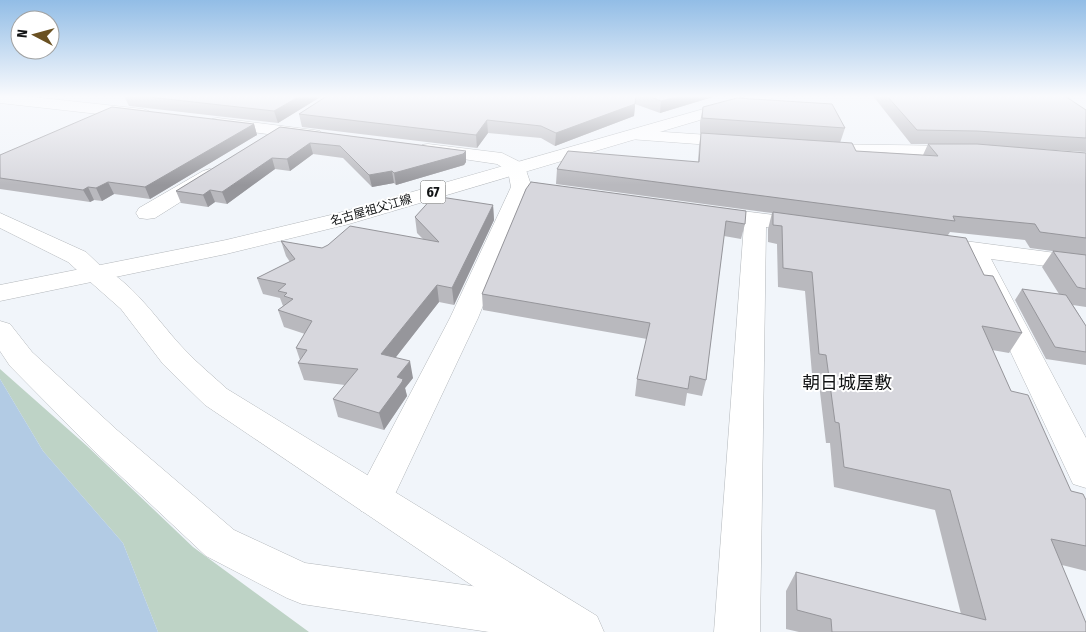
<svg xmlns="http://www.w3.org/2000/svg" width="1086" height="632" font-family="'Fira Sans Condensed','Noto Sans JP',sans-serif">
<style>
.green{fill:#bed3c6}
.water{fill:#b2cbe4}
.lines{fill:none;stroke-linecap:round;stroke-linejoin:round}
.minor-casing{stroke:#b3b7bb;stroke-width:1}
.tertiary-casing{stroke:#b3b7bb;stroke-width:1}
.secondary-casing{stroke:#b3b7bb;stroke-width:1}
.primary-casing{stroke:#b3b7bb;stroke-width:1}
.minor{fill:#fff;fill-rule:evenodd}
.tertiary{fill:#fff;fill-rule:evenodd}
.secondary{fill:#fff;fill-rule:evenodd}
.primary{fill:#fff;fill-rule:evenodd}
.wall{fill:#b9b9be}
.shaded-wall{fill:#96969b}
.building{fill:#d7d7dd;stroke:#96969b}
.labels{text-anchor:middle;stroke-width:4;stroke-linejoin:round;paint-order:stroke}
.far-street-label{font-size:12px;fill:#111314;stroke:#fff}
.shield{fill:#fff;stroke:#585a5a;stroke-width:1}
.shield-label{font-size:14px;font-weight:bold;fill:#111314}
.quarter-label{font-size:18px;fill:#111314;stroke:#fff}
</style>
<rect width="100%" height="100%" fill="#f1f5fa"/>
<!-- green -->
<path class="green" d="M0,369l87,77 106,101 116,85h-151l-35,-89 -80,-92 -43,-72z"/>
<!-- water -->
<path class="water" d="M0,379l43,72 80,92 35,89h-158z"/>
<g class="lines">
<defs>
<path id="minor" d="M0,96h24l119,13 6,2 2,3 -2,3 -6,2 -143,-16z
M218,118l96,12 6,1 3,4 -3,4 -6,1 -102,-13 -2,-4 2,-4z
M635,130l103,7 6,1 3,4 -3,4 -6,1 -109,-8 -3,-4 3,-4z
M428,144l74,9 22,11 6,18 41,7 3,4 -3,4 -7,2 -36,-5 -50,124 -91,193 -13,4 -13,-4 -6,-12 95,-181 61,-131 -3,-16 -11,-7 -75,-11 -3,-4 3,-4z
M818,144l144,2 6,1 3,4 -3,4 -6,1 -118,-1 -32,-2 -3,-4 3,-4z
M210,169l7,2 3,4 -3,4 -62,39 -8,1 -8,-1 -3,-5 3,-5 64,-37z
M709,207l98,12 8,2 3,5 -3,5 -8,2 -41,-6 -6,405h-46l30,-408 -43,-6 -3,-5 3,-5z
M934,237l152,20v14l-95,-12 95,179v50l-13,-4 -108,-229 -39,-6 -4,-5 4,-5z
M0,321l10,3 22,28 85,78 117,100 71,33 247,34 16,6 6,16 -5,13h-80l-187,-28 -15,-6 -81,-42 -113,-106 -83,-84 -10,-15z"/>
<path id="tertiary" d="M96,266c32,8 66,61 89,84 13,14 28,26 42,39l370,227 7,16h-63l-336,-227 -42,-41 -42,-55 -34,-30 -4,-5 4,-5z"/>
<path id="secondary" d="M0,213l86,39 23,22 -4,5 -9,3 -9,-3 -19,-17 -68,-34z"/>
<path id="primary" d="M749,96h24l-2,3 -422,125 -123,30 -226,47v-16l226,-45 109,-26z"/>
</defs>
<!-- minor casing -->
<use href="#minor" class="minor-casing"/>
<!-- tertiary casing -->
<use href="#tertiary" class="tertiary-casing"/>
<!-- secondary casing -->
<use href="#secondary" class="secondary-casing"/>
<!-- primary casing -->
<use href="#primary" class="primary-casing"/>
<!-- minor -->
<use href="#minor" class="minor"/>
<!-- tertiary -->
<use href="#tertiary" class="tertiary"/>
<!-- secondary -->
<use href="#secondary" class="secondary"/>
<!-- primary -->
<use href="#primary" class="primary"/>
</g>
<!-- wall -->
<path class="wall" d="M124,96h198l-44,27 -149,-17z
M327,96h389l-56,17 -25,-9 -1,12 -79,30 -14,-8 -53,-5 -11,15 -175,-21 -3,-13z
M873,96h198l-2,3 17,11v42l-80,-5 80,6v154l-13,-2 13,21v39l-40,-6 -31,-59 7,-11 37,5 -17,-27 11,-16 14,2 -37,-5 -5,-8 -75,-8 -2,3 36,40 38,58 -13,20 -17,-3 19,41 60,100 15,9v71l-24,-6 24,67h-287l-13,-3v-38l10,-19 165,42 -26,-104 -101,-23 -4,-44h-4l-8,-68 -6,-1 -7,-83 -27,-4 -1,-43 -9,-2v-13l4,-16 -216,-29 1,-15 141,-7 1,-16 2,-13h-1v-11l3,-15 142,21 -5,15 16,8 67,4 5,-11h45h-62z
M254,124l3,11 -107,64 -36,-5 -12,7 -8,-1 -4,2 -90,-13v-34z
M280,127l186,24v11l-2,3 -68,20 -2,-2 -22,4 -29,-29 -30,-4 -23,17 -15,-2 -48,35 -12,-2 -7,5 -27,-4 -5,-12z
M526,189l219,35 -4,15 -17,-3 -18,144 -4,16 -15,-3 -2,13 -50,-10 2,-17 10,-40 -164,-29 -1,-16z
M493,205l1,15 -40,85 -15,-3 -43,55 17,21 -8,10 2,8 -2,3 -21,31 -46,-13 -5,-18 12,-14 -41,-5 -6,-17 2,-3 -4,-12 9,-14 -21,-7 -6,-17 5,-4 -3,-8 -17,-4 -6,-16 33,-16 -4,-6 -5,-15 41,7 101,-9 -6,-6 -2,-16z"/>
<!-- shaded-wall -->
<path class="shaded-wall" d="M300,96h22l-44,27 -4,-12z
M636,96l-2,20 -79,30 1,-13z
M680,96h36l-56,17 1,-12z
M487,120l1,13 -11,15 -1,-13z
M254,124l3,11 -107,64 -5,-12z
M310,143l3,11 -23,17 -3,-12z
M466,151v11l-2,3 -68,20 -2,-12z
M272,158l3,11 -48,35 -5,-12z
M392,171l2,12 -22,4 -3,-12z
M108,182l6,12 -12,7 -6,-13z
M88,187l6,13 -4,2 -7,-12z
M210,190l5,12 -7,5 -5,-12z
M493,205l1,15 -40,85 -2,-17z
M437,285l2,17 -54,69 -4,-17z
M410,361l3,17 -8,10 2,8 -23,34 -5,-17 18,-36z"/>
<!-- building -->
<path class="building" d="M140,96h160l-26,15z
M327,96h309l-1,8 -79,29 -15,-7 -54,-6 -11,15 -177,-21z
M648,96h32l-19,5z
M887,96h178l21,14v28l-109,-7 -60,-1z
M737,98l95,6 13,24 -143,-10 1,-11z
M112,107l142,17 -109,63 -37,-5 -12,6 -8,-1 -5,3 -83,-12v-23z
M280,127l186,24 -3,3 -69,19 -2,-2 -23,4 -29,-29 -30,-3 -23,16 -15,-1 -50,34 -12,-2 -7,5 -27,-4z
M701,133l151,10 4,8 82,5 -10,-12h49l109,9v85l-46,-6 -5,-8 -82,-8 2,5 -398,-52 11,-18 131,11z
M531,182l215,29 -1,13 -19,-3 -20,159 -16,-4 -2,13 -51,-10 13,-56 -168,-29 44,-105z
M434,196l59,9 -41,83 -15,-3 -56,69 29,7 -13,16 6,2 -1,3 -23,31 -46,-14 25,-30 -60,-6 9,-13 -11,-2 16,-27 -34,-11 15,-11 -9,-3 3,-3 -9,-2 8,-7 -29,-6 38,-19 -14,-18 41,7 6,-3 22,-19 89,16 -24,-25z
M773,212l193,26 18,37 9,1 29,57 -40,-7 29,65 17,4 43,96 12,3 3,6v46l-35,-7 35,84v9h-254l-1,-13 -34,-9 -1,-38 190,48 -36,-130 -106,-23 -5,-44 -4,-1 -9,-67 -7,-1 -7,-82 -29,-4 -1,-42 -9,-1z
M1053,251l33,4v34l-9,-2z
M1022,289l44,6 20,31v26l-31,-5z"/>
<!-- sky -->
<linearGradient id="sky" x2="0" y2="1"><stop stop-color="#92bde6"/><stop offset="0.52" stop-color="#f9fafd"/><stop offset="1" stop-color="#f9fafd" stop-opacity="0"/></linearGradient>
<rect width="1086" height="185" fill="url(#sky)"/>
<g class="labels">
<!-- far-street labels -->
<g class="far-street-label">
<text transform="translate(371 210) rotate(-16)" y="4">名古屋祖父江線</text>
</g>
<!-- shield labels -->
<rect class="shield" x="420.5" y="180.5" width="25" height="23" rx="4"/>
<g class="shield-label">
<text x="433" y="197">67</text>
</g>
<!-- quarter labels -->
<g class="quarter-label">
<text x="847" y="389">朝日城屋敷</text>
</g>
</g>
<!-- north arrow -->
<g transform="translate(35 35) rotate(276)"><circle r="24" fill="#ffffff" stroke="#a0a1a1"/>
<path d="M0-4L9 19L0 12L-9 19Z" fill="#6a5122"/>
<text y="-8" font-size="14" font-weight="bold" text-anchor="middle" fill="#111314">N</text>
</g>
</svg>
